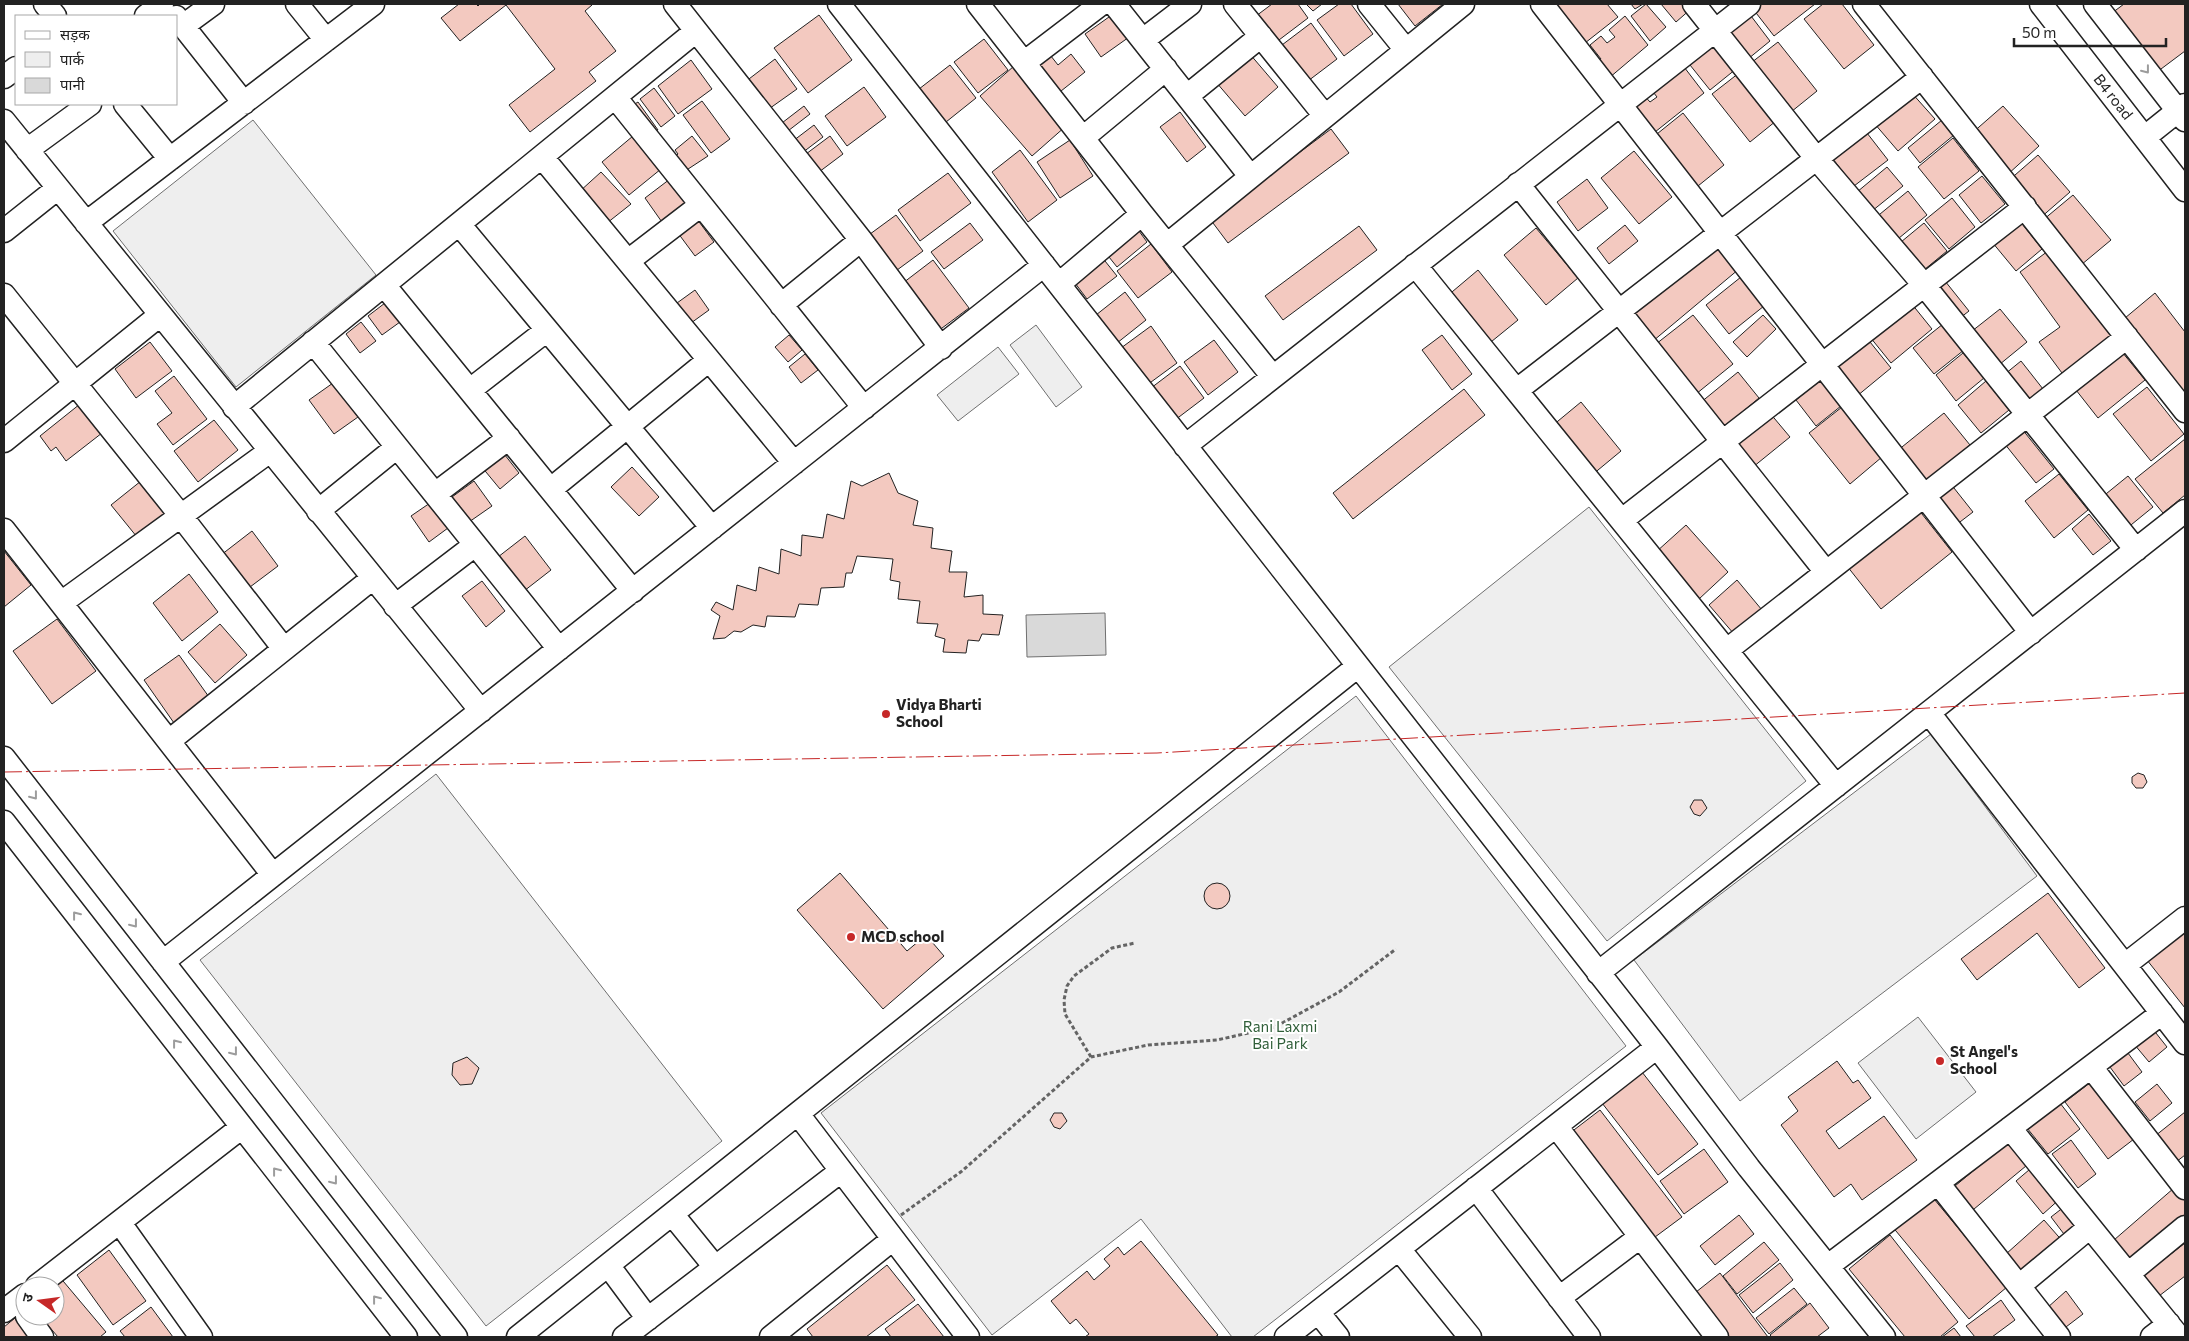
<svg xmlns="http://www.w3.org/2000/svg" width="2189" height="1341" font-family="Commissioner,'Noto Sans Devanagari',sans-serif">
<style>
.green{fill:#eee;stroke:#6f6f6f}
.water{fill:#d9d9d9;stroke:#6f6f6f}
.building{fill:#f3c9c0;stroke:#222}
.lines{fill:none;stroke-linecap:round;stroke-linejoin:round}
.minor-casing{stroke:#222;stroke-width:25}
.path{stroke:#646464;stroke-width:3;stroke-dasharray:4 2.5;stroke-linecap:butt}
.minor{stroke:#fff;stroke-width:22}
.power{stroke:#c62828;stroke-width:1;stroke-dasharray:18 4 2.5 4;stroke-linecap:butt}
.oneway{stroke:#9c9c9c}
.poi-dot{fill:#c62828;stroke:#fff;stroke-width:2}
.labels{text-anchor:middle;stroke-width:4;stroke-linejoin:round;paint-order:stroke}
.street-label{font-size:15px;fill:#222;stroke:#fff}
.poi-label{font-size:15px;font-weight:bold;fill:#222;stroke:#fff;text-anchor:start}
.park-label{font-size:15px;fill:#2f5e38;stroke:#fff}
</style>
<rect width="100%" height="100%" fill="#fff"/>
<!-- green -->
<path class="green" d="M253,120l123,155 -140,112 -123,-156z
M1036,325l46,62 -26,20 -46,-62z
M998,347l21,27 -61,47 -21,-26z
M1589,507l217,274 -199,160 -218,-274z
M1356,696l270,350 -373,291h-21l-91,-118 -149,116 -171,-222z
M1931,734l106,142 -297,225 -106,-141z
M436,774l286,367 -236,185 -286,-366z
M1918,1017l58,75 -60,47 -58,-76z"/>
<!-- water -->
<path class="water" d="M1105,613l1,42 -79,2 -1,-42z"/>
<!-- building -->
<path class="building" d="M459,4h17l2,2 2,-2h111l1,1 -7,6 31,40 -27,21 7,9 -66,51 -21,-27 46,-36 -49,-64 -46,36 -19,-23z
M1272,4h26l10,14 -33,25 -19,-27z
M1306,4h16l-9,7z
M1339,4h12l22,30 -29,22 -27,-36z
M1398,4h45l-28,22z
M1553,4h54l11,13 -33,26z
M1631,4h12l-8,5z
M1646,4l20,23 -16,14 -19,-25z
M1661,4h28l3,4 -16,14z
M1760,4h55l-41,32 -21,-27z
M1823,4h19l32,41 -30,24 -40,-50z
M2124,4h61v47l-28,21 -45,-59z
M1116,12l16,23 -31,22 -16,-23z
M1748,12l22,29 -27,22 -22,-29z
M819,15l33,45 -44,33 -34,-45z
M1625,16l23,29 -39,33 -13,-16 5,-3 -11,-14 11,-9 6,7 8,-6 -6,-7z
M1311,23l26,36 -33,25 -26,-36z
M984,39l24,31 -30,23 -24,-31z
M1713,39l23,30 -26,21 -24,-30z
M1778,42l39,49 -31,25 -39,-50z
M1047,51l11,14 13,-11 14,18 -29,23 -24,-32z
M1249,53l29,34 -33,29 -29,-34z
M775,59l22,30 -31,22 -21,-29z
M691,60l21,29 -34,25 -20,-28z
M1681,63l23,30 -54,43 -24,-30 16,-13 8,9 7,-5 -7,-9z
M950,65l26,33 -30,24 -27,-33z
M1014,66l52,60 -34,30 -52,-60z
M1739,73l37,48 -26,21 -38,-48z
M864,87l22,30 -39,29 -22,-30z
M654,88l21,28 -14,11 -21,-28z
M1910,91l25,28 -37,32 -24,-28z
M702,101l28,38 -19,14 -28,-38z
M638,102l20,28 -8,3 -20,-26z
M804,106l6,8 -26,20 -6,-8z
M2003,106l36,40 -32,29 -36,-41z
M1180,112l26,35 -19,15 -27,-35z
M1683,113l41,52 -31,25 -41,-52z
M1942,120l12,15 -34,28 -12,-15z
M814,125l9,12 -25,19 -9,-12z
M1331,129l18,24 -121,90 -18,-24z
M1867,133l21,27 -34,26 -21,-27z
M633,136l28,33 -32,26 -27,-33z
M692,136l16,20 -26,17 -11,-13 7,-6 -3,-4z
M830,136l13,18 -28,21 -13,-18z
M1953,138l26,33 -35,28 -26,-32z
M1070,140l23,36 -33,22 -23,-36z
M1020,150l37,50 -29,22 -36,-50z
M1634,151l38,46 -33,27 -38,-46z
M2038,155l32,37 -31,27 -32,-37z
M1887,167l16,19 -31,25 -15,-19z
M601,172l30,32 -24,19 -28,-31z
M948,173l23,30 -51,38 -22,-31z
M1982,176l23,28 -24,19 -22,-28z
M670,179l20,27 -26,19 -19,-27z
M1587,179l21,29 -30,23 -21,-29z
M1908,191l19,24 -34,28 -19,-24z
M2073,195l38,45 -30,25 -38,-45z
M1952,198l23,29 -26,22 -24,-29z
M694,215l20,27 -19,14 -20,-27z
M896,215l27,36 -30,22 -27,-36z
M2019,220l23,29 -26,22 -24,-29z
M970,223l13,17 -39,29 -13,-17z
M1924,223l23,28 -23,19 -23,-28z
M1625,225l13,16 -29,23 -12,-16z
M1359,226l18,24 -94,70 -18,-24z
M1136,227l11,15 -30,25 -12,-15z
M1536,228l42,50 -32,27 -42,-50z
M1717,242l22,27 -86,72 -22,-27z
M1151,244l21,28 -34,26 -21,-27z
M2052,248l63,86 -53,39 -23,-31 21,-15 -40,-55z
M1101,256l16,20 -30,23 -15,-20z
M933,260l36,48 -35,26 -35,-48z
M1478,270l40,50 -32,26 -40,-49z
M1741,277l23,29 -35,28 -23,-29z
M1945,281l24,30 -13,10 -24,-30z
M695,290l14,20 -18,13 -14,-20z
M1125,292l21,28 -29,23 -21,-28z
M2155,293l30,39v61l-60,-75z
M385,303l15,19 -18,13 -14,-19z
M1911,303l21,26 -41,34 -21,-26z
M2000,309l27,33 -33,27 -27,-34z
M1693,315l40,49 -37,30 -40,-50z
M1763,315l13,14 -29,28 -14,-15z
M361,322l15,19 -16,12 -14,-19z
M1943,324l21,26 -30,24 -21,-26z
M1151,326l26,37 -30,22 -26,-37z
M789,335l13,15 -14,12 -13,-15z
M1442,335l30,39 -20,16 -30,-40z
M1866,337l25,31 -34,28 -25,-32z
M1214,340l24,32 -30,23 -24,-33z
M150,342l22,29 -36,27 -21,-29z
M2122,352l23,28 -47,38 -22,-28z
M1963,353l21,25 -28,23 -20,-26z
M805,354l13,16 -17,13 -12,-16z
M2021,361l22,28 -16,13 -22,-28z
M1180,366l24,32 -29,22 -24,-32z
M1738,372l21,26 -37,31 -22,-26z
M174,376l33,43 -34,26 -16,-21 15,-11 -17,-22z
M1820,380l21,26 -25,20 -20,-26z
M1986,381l23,29 -28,23 -23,-28z
M333,383l25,34 -24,17 -25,-34z
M2147,387l37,47 -33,27 -38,-47z
M1464,389l21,26 -132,104 -20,-26z
M1581,402l40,49 -29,24 -40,-49z
M80,404l22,29 -36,28 -10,-14 -5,4 -11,-15z
M1842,407l40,50 -32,27 -41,-51z
M1769,412l21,25 -37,30 -21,-25z
M1944,413l26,32 -47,38 -26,-32z
M214,420l24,30 -40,32 -24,-31z
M2022,429l32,40 -18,14 -32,-40z
M2185,439v56l-22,18 -28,-34z
M501,450l18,23 -19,16 -19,-23z
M632,467l27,30 -20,19 -28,-29z
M889,473l9,20 20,8 -5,24 20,3 -2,20 21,3 -3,21h18l-3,25 19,-2v19l20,1 -4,20 -17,-1 -3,7 -11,-1 -2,13 -23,-1 2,-13 -10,-3 3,-12 -21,-1 3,-22 -22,-2 2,-17 -10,-2 3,-21 -36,-3 -5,17h-6l-2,14 -23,1 -3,17 -19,-1 -4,13 -28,-1 -2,11 -12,-2 -12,7 -7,-1 -9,7 -12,1 7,-23 -9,-6 5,-8 17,8 4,-25 19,6 3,-24 20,7 2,-25 20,7 1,-21 21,3 4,-24 17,5 7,-38 11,5z
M2059,474l29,36 -34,28 -29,-37z
M2128,476l25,31 -27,22 -25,-31z
M146,477l26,32 -35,28 -26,-32z
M474,481l18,25 -23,16 -17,-25z
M1950,483l23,29 -17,13 -23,-28z
M430,503l18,25 -19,14 -18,-26z
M1918,509l34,43 -71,57 -34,-43z
M2089,514l22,27 -18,14 -21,-26z
M1686,525l42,47 -29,27 -43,-47z
M252,531l26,35 -32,24 -25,-35z
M525,536l26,34 -27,21 -26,-34z
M4,551l27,34 -27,22z
M189,574l29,38 -36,29 -29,-38z
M1737,580l25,30 -28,24 -25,-29z
M482,581l23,30 -19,16 -24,-31z
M57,619l39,52 -44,33 -39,-53z
M220,624l27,31 -32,28 -27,-31z
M179,655l30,42 -35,26 -30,-43z
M2138,773l6,2 3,7 -4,6h-7l-4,-5v-6z
M1694,800h8l5,8 -7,8 -6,-2 -4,-7z
M840,873l67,78 19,-16 18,21 -61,53 -86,-99z
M1204 896a13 13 0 1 1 26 0a13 13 0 1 1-26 0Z
M2048,893l57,75 -26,20 -42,-55 -60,47 -16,-21z
M2185,922v86l-42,-53z
M2152,1028l15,19 -18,15 -15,-18z
M2125,1049l17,23 -18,14 -17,-23z
M467,1057l12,11 -7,16 -12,1 -8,-10 1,-12z
M1837,1061l16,22 5,-3 13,18 -45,33 13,18 45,-33 33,44 -55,40 -11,-16 -17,13 -53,-72 17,-14 -10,-14z
M1642,1072l56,72 -40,31 -56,-72z
M2091,1082l43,57 -26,20 -43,-57z
M2157,1084l15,19 -22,18 -15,-19z
M2060,1103l20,26 -32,25 -21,-26z
M1600,1110l82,107 -31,23 -81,-107z
M2185,1112v43l-9,7 -21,-26z
M1054,1113h8l5,8 -7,8 -6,-2 -4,-7z
M2014,1137l18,24 -64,53 -19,-23z
M2071,1140l25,34 -18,14 -26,-34z
M1704,1149l24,33 -44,32 -24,-33z
M2036,1164l26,33 -19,17 -27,-33z
M2174,1188l11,13v21l-49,43 -22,-25z
M1929,1193l78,94 -38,32 -78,-94z
M2069,1203l19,25 -18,14 -19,-25z
M1739,1215l15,19 -39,31 -15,-19z
M2044,1220l21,24 -39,33 -20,-23z
M1890,1235l68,87 -18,15h-35l-56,-68z
M1141,1241l77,94 -3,2h-130l4,-3 -13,-15 -6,5 -19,-23 36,-30 7,9 16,-14 -6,-7 14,-12 6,8z
M1764,1242l15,18 -42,34 -14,-18z
M2185,1243v33l-26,20 -15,-21z
M109,1250l37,51 -33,24 -36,-50z
M1780,1263l13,17 -40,33 -14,-18z
M887,1265l28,35 -49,37h-53l-6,-8z
M1720,1273l48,64h-46l-31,-41z
M58,1275l48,57 -6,5h-42l-18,-21h15v-30z
M1794,1288l13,16 -38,30 -13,-16z
M2066,1291l17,23 -21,16 -15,-22z
M2001,1300l14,20 -23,17h-17l-9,-11z
M1810,1303l19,25 -12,9h-45l-2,-2z
M918,1304l26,33h-53l-6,-8z
M151,1307l22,30h-48l-5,-6z
M15,1318l15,19h-26v-10z
M1954,1328l7,9h-19z"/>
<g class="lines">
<defs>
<path id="minor" d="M45,4l10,12
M297,4l29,36
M675,4l186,236 80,108
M839,4l818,1043 92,121 135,169
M978,4l164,210 131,163
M1114,4l136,172
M1235,4l90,112
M1369,4l37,46
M1542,4l489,629
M1694,4l122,154 108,127 212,265
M1864,4l321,407
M2041,4l144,186
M2095,4l90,116
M146,16l16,-12
M176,17l68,86
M183,26l30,-22
M1143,40l47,-36
M1025,62l76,-58
M4,77l12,-9
M1187,96l74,-60
M615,97l249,311
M125,104l45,55
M4,121l477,590
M1084,137l82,-68
M2145,137l40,-32
M27,150l63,-46
M542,157l252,306
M1518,184l308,388
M86,223l287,-219
M459,224l253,304
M4,231l54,-43
M1168,244l295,-240
M628,261l73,-56
M1415,265l421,521
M1059,284l83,-70
M384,285l249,306
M4,295l177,221 103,133
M781,305l80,-65
M313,342l246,307
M470,390l77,-60
M1517,390l405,-313
M234,407l462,-376
M4,441l156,-126
M1185,446l564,-442
M551,489l158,-129
M435,494l74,-56
M318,511l79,-64
M1622,520l403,-313
M4,530l269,345
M61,603l209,-152
M395,606l80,-61
M1727,650l400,-313
M1929,713l256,330
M169,741l204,-163
M4,758l452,579
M4,822l402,515
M163,962l881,-697
M2125,965l60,-47
M1598,973l587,-462
M2091,1067l94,121
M798,1114l170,223
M1556,1126l161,211
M2010,1128l169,209
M1938,1183l121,154
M1476,1188l113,149
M672,1214l43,53
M120,1223l81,114
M1399,1249l71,88
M608,1265l40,54
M1828,1266l334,-253
M2128,1274l57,-47
M37,1286l205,-159
M2019,1286l71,-59
M1559,1298l81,-61
M4,1311l21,-16
M1318,1312l20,25
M27,1316l15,21
M518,1337l840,-671
M624,1337l217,-166
M771,1337l122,-98
M1286,1337l371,-290
M2152,1337l17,-13"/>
</defs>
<!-- minor casing -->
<use href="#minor" class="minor-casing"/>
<!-- path -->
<path class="path" d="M1091,1057l-26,-43 -1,-14 3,-14 7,-10 38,-28 23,-5
M901,1215l61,-44 129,-114 57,-12 69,-5 58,-13 64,-35 57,-43"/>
<!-- minor -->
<use href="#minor" class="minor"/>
<!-- power -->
<path class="power" d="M4,772l1153,-19 1028,-60"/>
</g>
<!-- one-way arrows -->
<defs><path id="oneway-chevron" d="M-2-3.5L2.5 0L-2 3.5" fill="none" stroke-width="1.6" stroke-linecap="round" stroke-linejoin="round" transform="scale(1.25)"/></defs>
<g class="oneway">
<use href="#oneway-chevron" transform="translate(2146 70) rotate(52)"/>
<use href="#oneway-chevron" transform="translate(34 796) rotate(52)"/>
<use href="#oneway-chevron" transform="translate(76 915) rotate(-128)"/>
<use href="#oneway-chevron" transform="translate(134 924) rotate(52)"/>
<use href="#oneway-chevron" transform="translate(176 1043) rotate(-128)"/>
<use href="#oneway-chevron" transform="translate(234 1052) rotate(52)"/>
<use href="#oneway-chevron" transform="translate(276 1171) rotate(-128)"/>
<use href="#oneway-chevron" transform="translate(334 1181) rotate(52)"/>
<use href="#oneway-chevron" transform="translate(376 1299) rotate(-128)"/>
</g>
<!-- markers -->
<g class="poi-dot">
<circle cx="886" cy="714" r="5"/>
<circle cx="851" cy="937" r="5"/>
<circle cx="1940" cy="1061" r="5"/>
</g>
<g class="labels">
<!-- street labels -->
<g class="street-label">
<text transform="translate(2113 97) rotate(52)" y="5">B4 road</text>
</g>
<!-- poi labels -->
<g class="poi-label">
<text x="896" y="710">Vidya Bharti<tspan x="896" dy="17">School</tspan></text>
<text x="861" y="942">MCD school</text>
<text x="1950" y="1057">St Angel's<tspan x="1950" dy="17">School</tspan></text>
</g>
<!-- park labels -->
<g class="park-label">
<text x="1280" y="1032">Rani Laxmi<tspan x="1280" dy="17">Bai Park</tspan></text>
</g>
</g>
<!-- border -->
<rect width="2189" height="1341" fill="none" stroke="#222222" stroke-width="10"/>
<!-- legend -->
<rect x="15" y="15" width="162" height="90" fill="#ffffff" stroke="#a7a7a7"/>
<rect x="25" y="31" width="25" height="8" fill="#ffffff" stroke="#a7a7a7"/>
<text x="60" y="40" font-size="15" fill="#222222">सड़क</text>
<rect x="25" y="52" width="25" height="15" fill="#eeeeee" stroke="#a7a7a7"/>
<text x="60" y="65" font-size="15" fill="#222222">पार्क</text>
<rect x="25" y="78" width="25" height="15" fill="#d9d9d9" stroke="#a7a7a7"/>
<text x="60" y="90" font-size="15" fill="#222222">पानी</text>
<!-- north arrow -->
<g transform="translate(40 1301) rotate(284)"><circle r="24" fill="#ffffff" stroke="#a7a7a7"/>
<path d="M0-4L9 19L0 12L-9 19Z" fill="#c62828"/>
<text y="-8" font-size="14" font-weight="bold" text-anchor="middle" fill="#222222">उ</text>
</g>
<!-- scale -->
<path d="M2014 38v8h152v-8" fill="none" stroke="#222222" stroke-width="2.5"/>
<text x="2022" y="38" font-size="15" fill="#222222" stroke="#ffffff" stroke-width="4" paint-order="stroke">50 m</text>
</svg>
